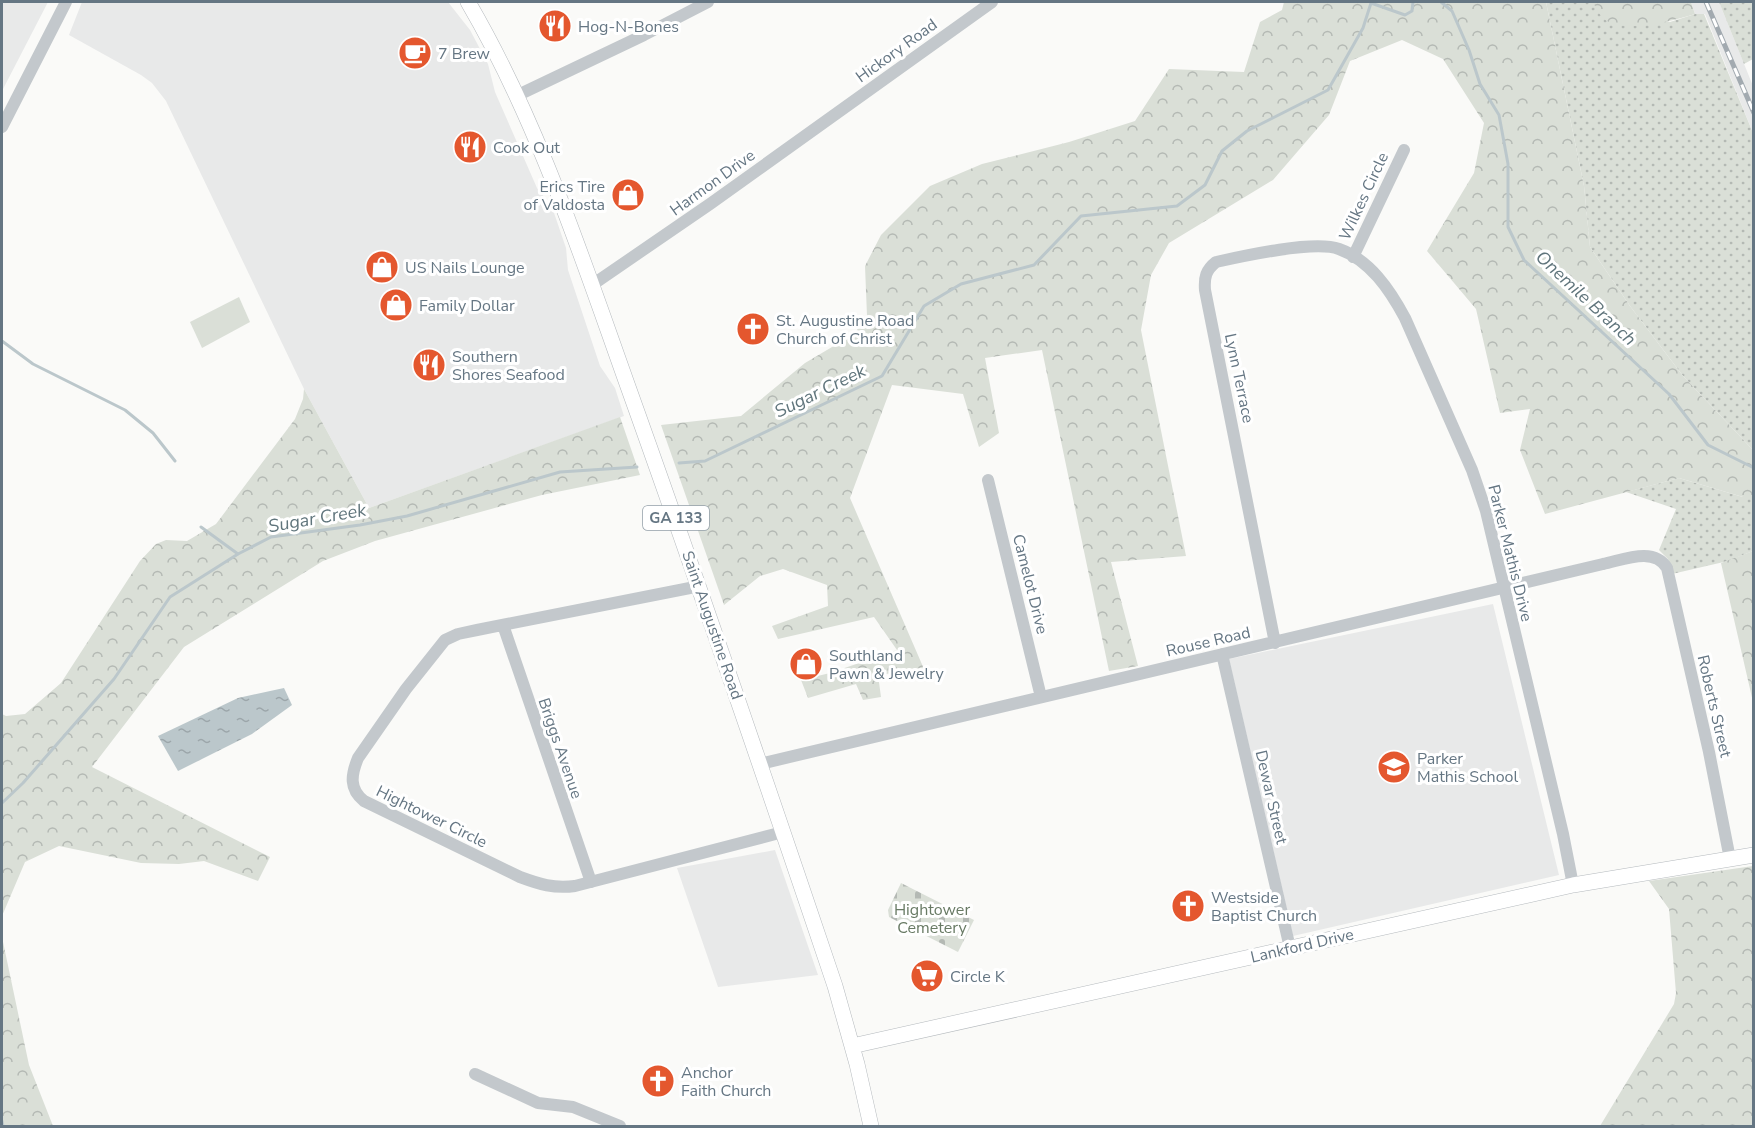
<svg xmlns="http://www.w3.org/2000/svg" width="1755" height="1128" font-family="'Nunito Sans',sans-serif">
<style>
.built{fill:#e8e9e9}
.grass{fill:url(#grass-dots)}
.forest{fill:url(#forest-crowns)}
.cemetery{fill:url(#cemetery-stones)}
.park{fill:#dadfd7}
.water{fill:url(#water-ripples)}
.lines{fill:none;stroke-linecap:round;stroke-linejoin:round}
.stream{stroke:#bbc7cb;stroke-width:3}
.major-casing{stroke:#b5babe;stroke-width:16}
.minor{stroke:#c3c8cc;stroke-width:12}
.major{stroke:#fff;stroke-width:15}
.rail-casing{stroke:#a2aab0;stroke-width:5}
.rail{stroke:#fff;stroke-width:3;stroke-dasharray:9;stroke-linecap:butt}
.labels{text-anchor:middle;stroke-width:6;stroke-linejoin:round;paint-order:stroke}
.shield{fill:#fff;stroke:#939fa8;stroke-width:1.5}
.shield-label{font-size:15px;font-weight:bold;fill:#657683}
.poi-label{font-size:16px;fill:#657683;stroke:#fff;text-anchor:start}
.street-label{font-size:16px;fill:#657683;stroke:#fff}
.park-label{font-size:16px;fill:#687a64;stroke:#fff}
.water-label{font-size:18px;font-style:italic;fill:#60757c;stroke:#fff}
</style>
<defs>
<pattern id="grass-dots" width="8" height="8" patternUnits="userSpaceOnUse" patternTransform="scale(1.5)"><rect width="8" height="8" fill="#dadfd7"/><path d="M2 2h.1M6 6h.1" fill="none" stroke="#b4b9b4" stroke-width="1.8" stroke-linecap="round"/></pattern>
<pattern id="forest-crowns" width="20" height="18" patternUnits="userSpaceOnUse" patternTransform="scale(1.5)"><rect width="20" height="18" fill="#dadfd7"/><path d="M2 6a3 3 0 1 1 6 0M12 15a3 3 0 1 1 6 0" fill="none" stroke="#b4b9b4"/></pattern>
<pattern id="cemetery-stones" width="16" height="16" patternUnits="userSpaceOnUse" patternTransform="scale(1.5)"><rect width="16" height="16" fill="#dadfd7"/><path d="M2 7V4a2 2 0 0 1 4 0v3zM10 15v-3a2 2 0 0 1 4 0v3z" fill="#b4b9b4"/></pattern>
<pattern id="water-ripples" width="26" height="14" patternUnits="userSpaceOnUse" patternTransform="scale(1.5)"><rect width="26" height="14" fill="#bbc7cb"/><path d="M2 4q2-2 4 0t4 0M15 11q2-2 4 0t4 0" fill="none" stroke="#9ca6aa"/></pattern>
</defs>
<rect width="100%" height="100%" fill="#fafaf8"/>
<!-- built -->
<path class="built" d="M2,2h46l-46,89z
M82,2h366l22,28 18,34 7,28 42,96 15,19 14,41 2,22 32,96 15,22 9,28 -255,92 -65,-119 -138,-288 -14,-18 -11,-8 -72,-40z
M1691,2h28l34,84v47l-48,-119h-10z
M1493,604l66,271 -266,61 -64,-277z
M775,850l43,125 -100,12 -41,-119z"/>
<!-- grass -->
<path class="grass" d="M1546,2h46l78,20 25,-8h9l49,119v317l-70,-74 -53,-70 -40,-59 -6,-61z
M1719,2h34v57l-9,5z
M1679,478l64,19h10v54l-25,10 -56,13 -4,-15 -9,-9 17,-41 -50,-17z"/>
<!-- forest -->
<path class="forest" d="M1284,2h262l38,184 6,61 40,59 53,70 70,74v47h-10l-64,-19 -134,36 -25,-64 10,-41 -30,4 -24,-104 -49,-58 47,-78 10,-50 -41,-64 -41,-19 -52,21 -21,54 -56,65 -104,63 -18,32 -10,55 45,226 -75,6 27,104 -29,5 -67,-321 -57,8 14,75 -20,14 -16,-53 -71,-9 -42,113 74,171 -46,6 3,22 -18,3 -7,-16 -48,14 -7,-18 29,-7 67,-23 -23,-33 -96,22 -6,-13 56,-20 -1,-21 -44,-16 -23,7 -36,29 -63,-180 80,-9 64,-53 49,-29 13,-18 -2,-50 16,-31 49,-49 52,-22 87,-22 66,-21 34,-52 75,3 16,-50 22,-12z
M1593,2h98l4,12c-24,7 -65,19 -88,7 -6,-3 -11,-13 -14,-19z
M304,389l65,119 251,-91 20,58 -98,20 -167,46 -52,20 -139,86 -92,120 178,90 -12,24 -54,-20 -25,3 -38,-1 -82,-17 -34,16 -23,54v-202l4,2 19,-2 36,-31 79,-122 16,-17 10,-4 21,1 29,-17 79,-105 8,-20z
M1753,551v151l-32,-139z
M1753,866v260h-153l74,-122 2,-11 -7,-84 -20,-28z
M2,937l27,128 24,61h-51z"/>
<!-- cemetery -->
<path class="cemetery" d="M901,883l73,37 -16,32 -69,-35 -1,-7z"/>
<!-- park -->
<path class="park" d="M239,297l11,25 -48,26 -12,-26z"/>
<!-- water -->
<path class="water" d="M284,688l8,17 -40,29 -74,37 -20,-35 80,-38z"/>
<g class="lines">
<!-- stream -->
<path class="stream" d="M1441,2l11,9 17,39 11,34 19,31 9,49v63l16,33 145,134 39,51 46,23
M2,341l31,23 92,46 28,23 22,28
M679,463l26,-2 177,-85 42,-70 37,-22 73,-19 47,-49 96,-10 28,-21 17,-34 25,-20 81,-41 35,-62 8,-25 34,12 7,-4 1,-9
M201,527l37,27
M2,803l21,-20 91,-104 56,-82 68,-43 33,-17 89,-12 47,-9 153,-44 77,-5
M2,1121l1,5"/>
<defs>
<path id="major" d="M468,2c69,118 112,250 158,379 72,201 141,403 209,605l22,78 14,62
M852,1046l721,-161 181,-30"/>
</defs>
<!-- major casing -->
<use href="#major" class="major-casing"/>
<!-- minor -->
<path class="minor" d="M516,96l128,-61 64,-33
M2,127l64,-125
M1353,257l51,-107
M592,285l118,-81 282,-202
M988,480l53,217
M700,586l-223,44 -19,4 -13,6 -39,49 -48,69c-7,17 -9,31 6,43l156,76c19,7 34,12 55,9l208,-54
M503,625l88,257
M1275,643l-70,-353c-1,-13 1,-20 11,-28 27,-6 98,-22 123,-13 31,11 51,41 66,69l67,152 14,41 77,323 10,51
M1222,654l68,294
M760,764l843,-200c20,-4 51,-18 64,4l42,184 21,107
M475,1074l63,29 35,4 47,19"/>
<!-- major -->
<use href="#major" class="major"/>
<defs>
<path id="rail" d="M1706,2l48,111"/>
</defs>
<!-- rail casing -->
<use href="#rail" class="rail-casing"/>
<!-- rail -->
<use href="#rail" class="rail"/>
</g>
<!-- icons -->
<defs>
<symbol id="restaurant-disc" viewBox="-11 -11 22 22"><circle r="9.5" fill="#e4572e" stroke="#fff"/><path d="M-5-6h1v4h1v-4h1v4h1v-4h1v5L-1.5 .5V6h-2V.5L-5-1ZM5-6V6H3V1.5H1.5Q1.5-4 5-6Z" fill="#fff"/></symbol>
<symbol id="cafe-disc" viewBox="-11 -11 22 22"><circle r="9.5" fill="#e4572e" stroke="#fff"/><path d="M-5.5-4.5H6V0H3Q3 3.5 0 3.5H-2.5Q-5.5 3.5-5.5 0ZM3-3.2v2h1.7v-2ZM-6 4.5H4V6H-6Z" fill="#fff"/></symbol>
<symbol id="shop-disc" viewBox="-11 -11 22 22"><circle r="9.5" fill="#e4572e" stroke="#fff"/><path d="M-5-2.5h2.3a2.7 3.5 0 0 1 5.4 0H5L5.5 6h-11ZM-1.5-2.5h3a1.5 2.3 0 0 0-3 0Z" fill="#fff"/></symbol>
<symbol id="church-disc" viewBox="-11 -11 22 22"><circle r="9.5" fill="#e4572e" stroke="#fff"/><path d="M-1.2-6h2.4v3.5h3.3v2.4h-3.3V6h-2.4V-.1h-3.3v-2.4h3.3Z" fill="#fff"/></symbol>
<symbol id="school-disc" viewBox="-11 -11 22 22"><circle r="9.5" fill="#e4572e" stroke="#fff"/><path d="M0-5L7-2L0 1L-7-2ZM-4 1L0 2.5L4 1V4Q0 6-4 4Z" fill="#fff"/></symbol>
<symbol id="supermarket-disc" viewBox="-11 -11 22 22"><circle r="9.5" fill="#e4572e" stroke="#fff"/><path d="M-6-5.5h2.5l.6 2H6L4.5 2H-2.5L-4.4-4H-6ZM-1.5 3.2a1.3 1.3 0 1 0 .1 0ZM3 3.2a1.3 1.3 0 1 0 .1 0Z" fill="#fff"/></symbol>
</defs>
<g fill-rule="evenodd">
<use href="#restaurant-disc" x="536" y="7" width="38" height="38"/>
<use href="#cafe-disc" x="396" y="34" width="38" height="38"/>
<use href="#restaurant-disc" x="451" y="128" width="38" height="38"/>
<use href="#shop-disc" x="609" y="176" width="38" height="38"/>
<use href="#shop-disc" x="363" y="248" width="38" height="38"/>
<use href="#shop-disc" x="377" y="286" width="38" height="38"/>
<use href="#church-disc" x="734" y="310" width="38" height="38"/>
<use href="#restaurant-disc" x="410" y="346" width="38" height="38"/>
<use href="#shop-disc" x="787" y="645" width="38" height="38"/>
<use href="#school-disc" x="1375" y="748" width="38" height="38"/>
<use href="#church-disc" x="1169" y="887" width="38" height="38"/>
<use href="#supermarket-disc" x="908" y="957" width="38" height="38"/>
<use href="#church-disc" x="639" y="1062" width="38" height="38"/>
</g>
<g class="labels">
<!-- shield labels -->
<rect class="shield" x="643" y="506" width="66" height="24" rx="4.5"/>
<g class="shield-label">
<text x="676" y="523">GA 133</text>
</g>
<!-- poi labels -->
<g class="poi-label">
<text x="578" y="32">Hog-N-Bones</text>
<text x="438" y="59">7 Brew</text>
<text x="493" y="153">Cook Out</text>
<text x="605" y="192" text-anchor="end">Erics Tire<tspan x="605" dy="18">of Valdosta</tspan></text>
<text x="405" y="273">US Nails Lounge</text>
<text x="419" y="311">Family Dollar</text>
<text x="776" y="326">St. Augustine Road<tspan x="776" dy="18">Church of Christ</tspan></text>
<text x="452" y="362">Southern<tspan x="452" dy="18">Shores Seafood</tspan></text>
<text x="829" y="661">Southland<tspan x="829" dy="18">Pawn &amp; Jewelry</tspan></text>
<text x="1417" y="764">Parker<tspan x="1417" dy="18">Mathis School</tspan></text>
<text x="1211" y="903">Westside<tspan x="1211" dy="18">Baptist Church</tspan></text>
<text x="950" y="982">Circle K</text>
<text x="681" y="1078">Anchor<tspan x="681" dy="18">Faith Church</tspan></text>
</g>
<!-- street labels -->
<g class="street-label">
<text transform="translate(896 50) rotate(-36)" y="6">Hickory Road</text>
<text transform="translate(712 182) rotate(-36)" y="6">Harmon Drive</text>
<text transform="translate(1363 196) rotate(-65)" y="6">Wilkes Circle</text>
<text transform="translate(1240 378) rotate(78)" y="6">Lynn Terrace</text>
<text transform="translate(1511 553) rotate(76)" y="6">Parker Mathis Drive</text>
<text transform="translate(1031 584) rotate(76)" y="6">Camelot Drive</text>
<text transform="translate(713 625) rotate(71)" y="6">Saint Augustine Road</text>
<text transform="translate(1208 641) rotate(-13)" y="6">Rouse Road</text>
<text transform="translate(1715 706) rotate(77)" y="6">Roberts Street</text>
<text transform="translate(561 748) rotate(71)" y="6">Briggs Avenue</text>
<text transform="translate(1272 797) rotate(77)" y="6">Dewar Street</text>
<text transform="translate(432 816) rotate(26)" y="6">Hightower Circle</text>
<text transform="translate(1302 945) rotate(-13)" y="6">Lankford Drive</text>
</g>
<!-- park labels -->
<g class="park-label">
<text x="932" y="915">Hightower<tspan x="932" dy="18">Cemetery</tspan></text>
</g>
<!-- water labels -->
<g class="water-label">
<text transform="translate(1586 298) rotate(43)" y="6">Onemile Branch</text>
<text transform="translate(820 391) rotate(-26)" y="6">Sugar Creek</text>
<text transform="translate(317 518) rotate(-10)" y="6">Sugar Creek</text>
</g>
</g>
<!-- border -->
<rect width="1755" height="1128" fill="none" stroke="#657683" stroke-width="6"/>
</svg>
